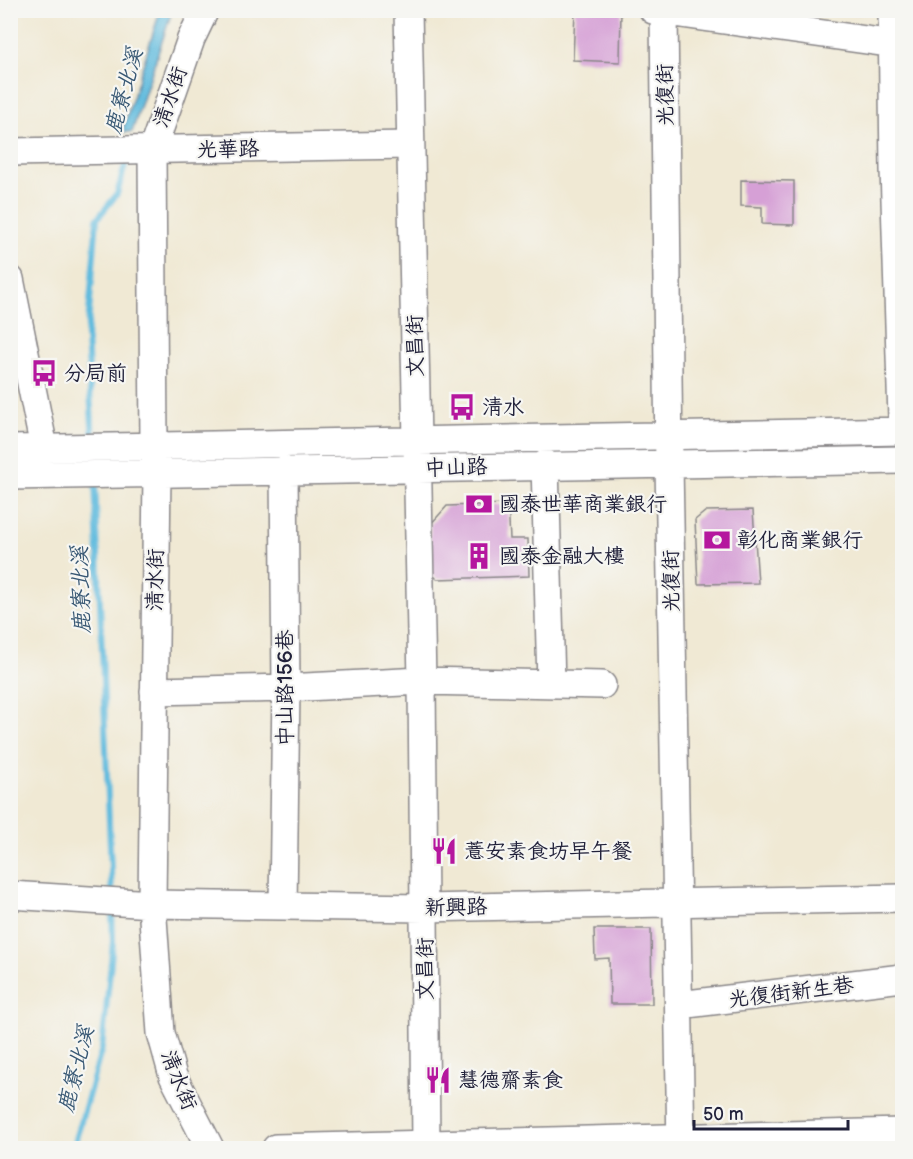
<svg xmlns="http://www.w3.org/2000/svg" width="913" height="1159" font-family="'Balsamiq Sans','LXGW WenKai TC',sans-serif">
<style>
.water{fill:#60bbde;stroke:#416e8c;stroke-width:1.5}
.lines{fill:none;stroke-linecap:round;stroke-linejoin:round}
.stream{stroke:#60bbde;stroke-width:6}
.building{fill:#d6a0d6}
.minor-casing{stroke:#898688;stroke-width:30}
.minor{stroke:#fff;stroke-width:27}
.labels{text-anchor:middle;stroke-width:4.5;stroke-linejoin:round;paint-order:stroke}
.street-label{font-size:21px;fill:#22223b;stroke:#f6f6f2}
.poi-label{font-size:21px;fill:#22223b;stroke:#f6f6f2;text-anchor:start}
.water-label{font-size:22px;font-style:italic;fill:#385874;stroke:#f6f6f2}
</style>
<rect width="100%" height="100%" fill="#f6f6f2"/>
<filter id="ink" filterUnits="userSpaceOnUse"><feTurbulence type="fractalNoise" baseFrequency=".0167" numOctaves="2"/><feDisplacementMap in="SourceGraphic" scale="12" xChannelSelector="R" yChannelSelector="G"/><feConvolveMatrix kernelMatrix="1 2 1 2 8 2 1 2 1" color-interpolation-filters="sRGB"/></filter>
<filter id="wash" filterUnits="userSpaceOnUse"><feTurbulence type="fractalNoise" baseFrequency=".008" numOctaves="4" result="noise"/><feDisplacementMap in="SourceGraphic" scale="24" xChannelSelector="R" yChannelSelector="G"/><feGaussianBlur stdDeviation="1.35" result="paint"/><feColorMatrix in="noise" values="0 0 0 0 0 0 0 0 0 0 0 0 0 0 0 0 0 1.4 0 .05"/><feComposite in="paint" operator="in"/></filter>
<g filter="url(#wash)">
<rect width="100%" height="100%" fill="#f0e9d4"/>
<!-- water -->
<path class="water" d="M160,11h12l-40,121h-10z"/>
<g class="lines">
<!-- stream -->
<path class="stream" d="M93,442l-6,-105 10,-118 20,-25 10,-36
M95,482l17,413
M42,1148l32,-2 28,-98 11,-106 -1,-34"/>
</g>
<g id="blocks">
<!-- building -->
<path class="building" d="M575,10h46l-1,52 -47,-2z
M805,10h56v4h-56z
M741,180l53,1v44l-32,-1v-17l-21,-1z
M508,504l2,35h18l1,37 -92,3 -6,-6 -1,-48 17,-19z
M753,510l5,73 -60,1 -3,-64 11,-9z
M594,929h57l1,75h-42l-1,-46 -14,1z"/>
</g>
</g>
<g filter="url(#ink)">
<use href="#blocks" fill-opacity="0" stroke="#898688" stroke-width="1.5"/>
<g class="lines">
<defs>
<path id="minor" d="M205,10l-14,29 -39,112 2,294 3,27 -5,432 9,129 12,43 37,72
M408,10l14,671 4,467
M653,10l249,35
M892,10l2,159 8,249
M664,13l5,451 12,684
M10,152l400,-7
M10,279l34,169v17
M10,449l892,-18
M545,464l6,220
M10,476l892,-16
M154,691l132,-3 136,-7 180,4
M10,895l142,9 272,4 478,-10
M283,906l3,-218 -2,-218
M679,1005l223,-27
M276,1148l626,-16"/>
</defs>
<!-- minor casing -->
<use href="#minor" class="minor-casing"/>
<!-- minor -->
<use href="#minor" class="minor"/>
</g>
</g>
<!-- icons -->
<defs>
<symbol id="bus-bare" viewBox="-9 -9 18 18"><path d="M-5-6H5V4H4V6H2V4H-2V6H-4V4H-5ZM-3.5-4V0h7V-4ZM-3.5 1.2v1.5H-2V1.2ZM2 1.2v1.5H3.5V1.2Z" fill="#b5179e" stroke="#f6f6f2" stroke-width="2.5" paint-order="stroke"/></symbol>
<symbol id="bank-bare" viewBox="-9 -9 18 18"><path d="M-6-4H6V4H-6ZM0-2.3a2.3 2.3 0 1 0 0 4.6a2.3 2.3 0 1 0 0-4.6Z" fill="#b5179e" stroke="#f6f6f2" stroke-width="2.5" paint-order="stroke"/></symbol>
<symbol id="building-bare" viewBox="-9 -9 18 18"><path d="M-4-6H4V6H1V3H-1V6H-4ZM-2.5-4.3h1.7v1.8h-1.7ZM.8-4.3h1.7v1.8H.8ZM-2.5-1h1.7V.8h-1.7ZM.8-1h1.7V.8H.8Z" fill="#b5179e" stroke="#f6f6f2" stroke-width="2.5" paint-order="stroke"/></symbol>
<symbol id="restaurant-bare" viewBox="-9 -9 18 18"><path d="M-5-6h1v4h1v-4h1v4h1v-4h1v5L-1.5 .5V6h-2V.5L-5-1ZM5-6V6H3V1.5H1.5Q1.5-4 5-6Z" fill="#b5179e" stroke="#f6f6f2" stroke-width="2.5" paint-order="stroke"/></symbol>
</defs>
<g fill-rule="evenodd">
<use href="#bus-bare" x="25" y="354" width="38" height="38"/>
<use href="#bus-bare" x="443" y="388" width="38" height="38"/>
<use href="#bank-bare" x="460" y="485" width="38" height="38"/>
<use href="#bank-bare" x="698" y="521" width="38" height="38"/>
<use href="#building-bare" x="460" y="537" width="38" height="38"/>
<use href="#restaurant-bare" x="425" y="832" width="38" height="38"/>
<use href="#restaurant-bare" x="419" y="1061" width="38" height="38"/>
</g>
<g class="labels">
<!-- street labels -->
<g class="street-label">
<text transform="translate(665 95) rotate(-91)" y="7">光復街</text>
<text transform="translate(170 97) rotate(-71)" y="7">清水街</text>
<text transform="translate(228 149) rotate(-1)" y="7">光華路</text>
<text transform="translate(415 346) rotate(-91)" y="7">文昌街</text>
<text transform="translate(456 467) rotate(-2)" y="7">中山路</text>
<text transform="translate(155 580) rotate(-89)" y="7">清水街</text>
<text transform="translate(671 581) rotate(-91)" y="7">光復街</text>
<text transform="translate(285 688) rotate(-90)" y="7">中山路156巷</text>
<text transform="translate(456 907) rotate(-1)" y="7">新興路</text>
<text transform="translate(425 969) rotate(-90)" y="7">文昌街</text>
<text transform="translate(791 992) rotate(-7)" y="7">光復街新生巷</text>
<text transform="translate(179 1080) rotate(68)" y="7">清水街</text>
</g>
<!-- poi labels -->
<g class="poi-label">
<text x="64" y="380">分局前</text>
<text x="482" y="414">清水</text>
<text x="499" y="511">國泰世華商業銀行</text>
<text x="737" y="547">彰化商業銀行</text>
<text x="499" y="563">國泰金融大樓</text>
<text x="464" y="858">薏安素食坊早午餐</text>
<text x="458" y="1087">慧德齋素食</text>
</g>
<!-- water labels -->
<g class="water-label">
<text transform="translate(123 91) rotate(-75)" y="8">鹿寮北溪</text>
<text transform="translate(80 590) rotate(-92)" y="8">鹿寮北溪</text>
<text transform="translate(75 1069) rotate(-76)" y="8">鹿寮北溪</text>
</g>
</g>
<!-- margin -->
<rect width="913" height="1159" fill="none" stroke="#f6f6f2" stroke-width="36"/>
<!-- scale -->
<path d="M694 1120v9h154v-9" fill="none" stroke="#22223b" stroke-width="3"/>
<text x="703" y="1120" font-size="18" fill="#22223b" stroke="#f6f6f2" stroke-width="4.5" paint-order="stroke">50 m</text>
</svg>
